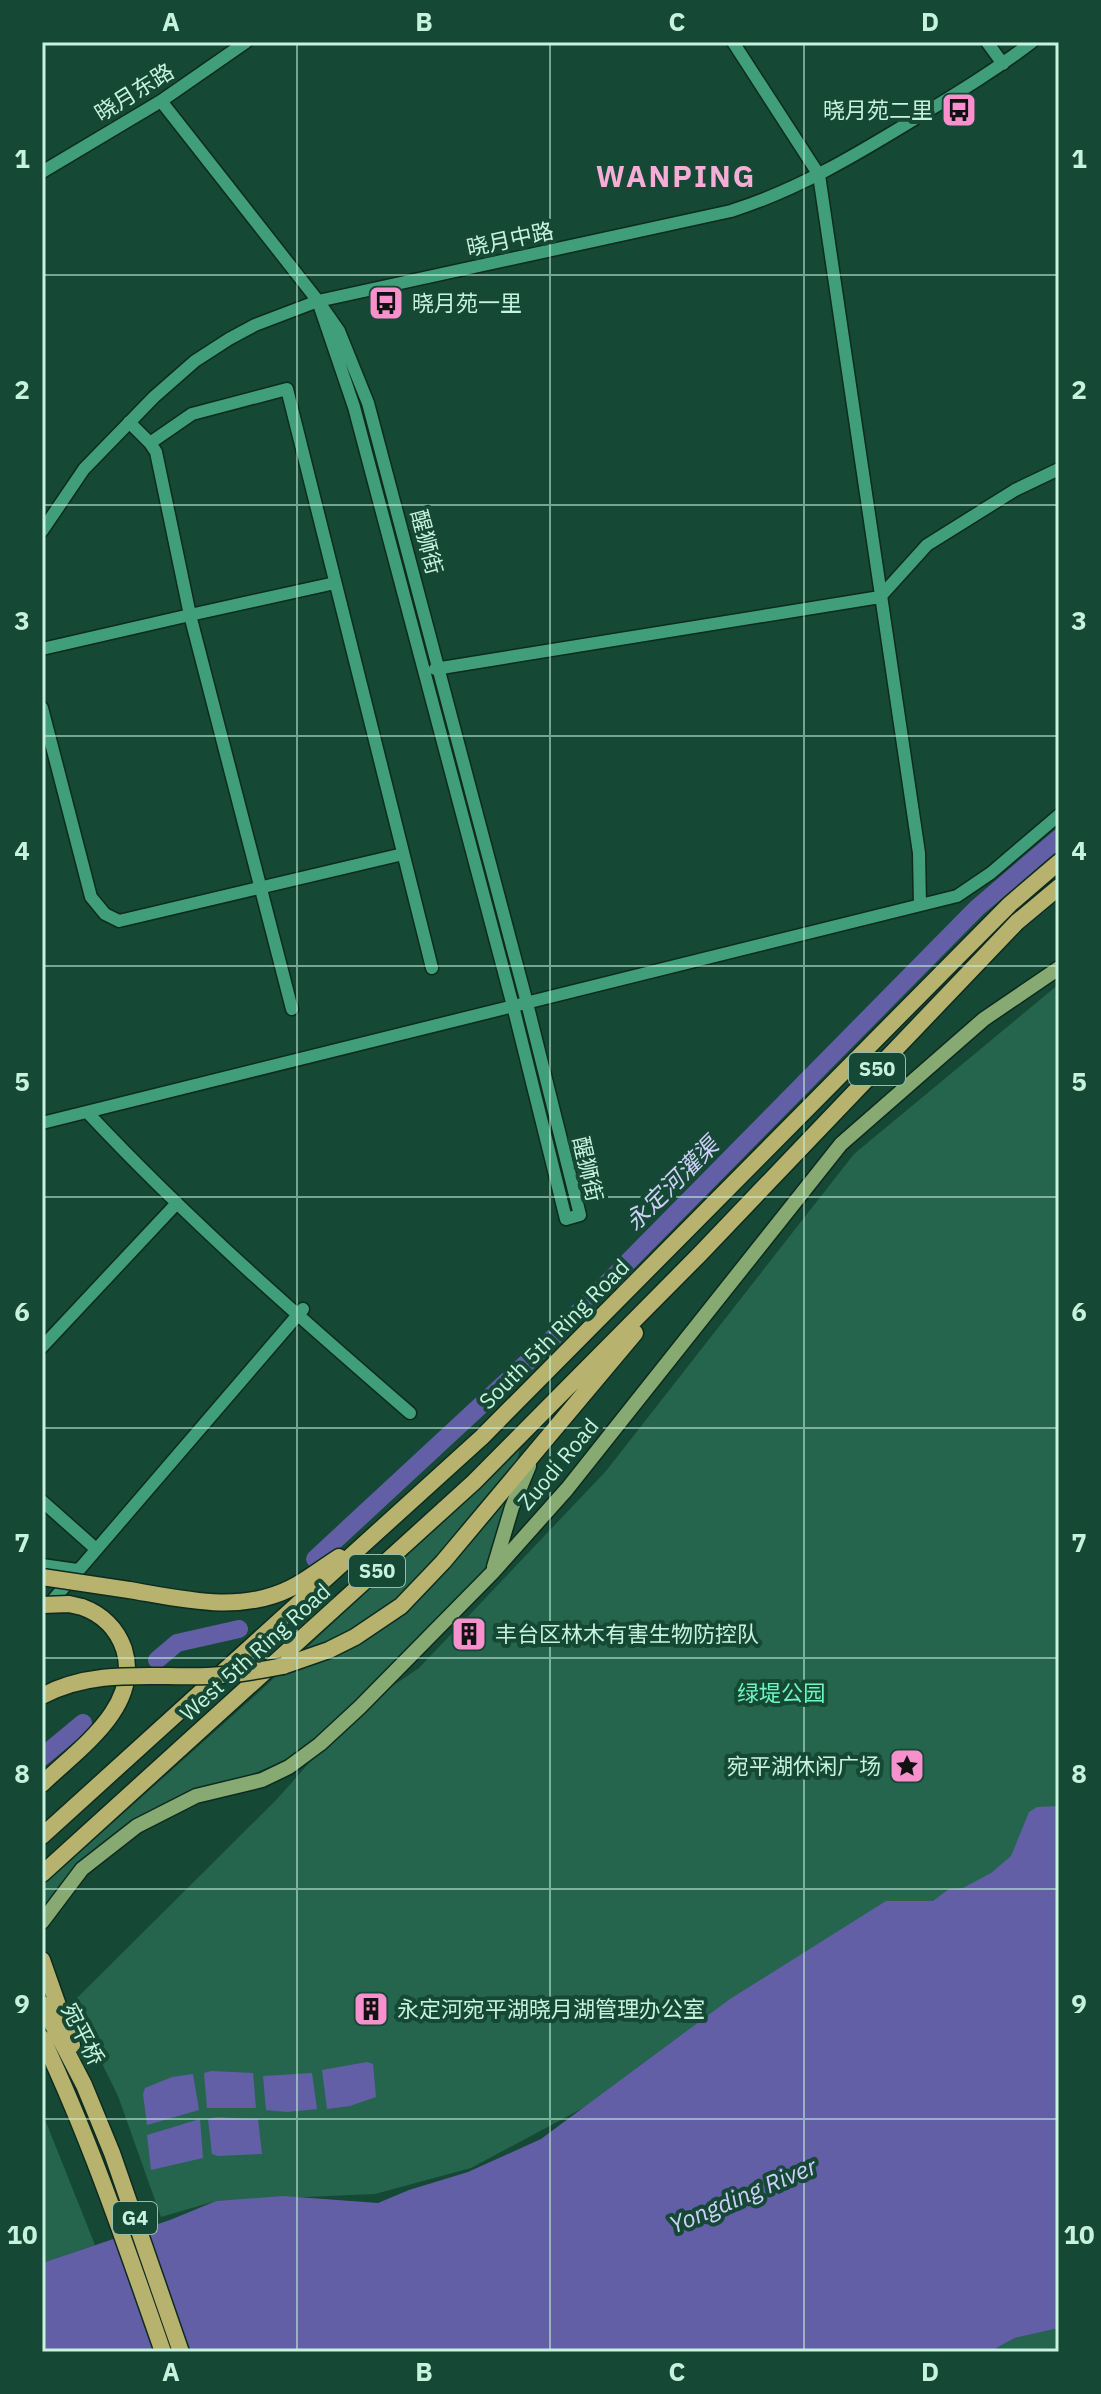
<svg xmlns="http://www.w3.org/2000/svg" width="1101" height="2394" font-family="'IBM Plex Sans','Noto Sans SC',sans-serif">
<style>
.green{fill:#25654d}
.water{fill:#635fa7}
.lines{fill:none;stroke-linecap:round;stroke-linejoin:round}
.river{stroke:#635fa7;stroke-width:18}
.minor-casing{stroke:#0d2b1f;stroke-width:15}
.major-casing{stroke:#0d2b1f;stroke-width:17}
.highway-casing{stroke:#0d2b1f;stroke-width:19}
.minor{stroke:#409e7a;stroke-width:12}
.major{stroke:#87aa72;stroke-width:14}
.highway{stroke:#b7b26d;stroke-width:16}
.highway-bridge-casing{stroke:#0d2b1f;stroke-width:19;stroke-linecap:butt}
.highway-bridge{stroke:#b7b26d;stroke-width:16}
.grid{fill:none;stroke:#c7f3de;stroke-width:2;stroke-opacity:0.55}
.labels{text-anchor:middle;stroke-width:8;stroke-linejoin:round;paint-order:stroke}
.shield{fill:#154835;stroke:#92c0ab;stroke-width:2}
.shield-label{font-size:20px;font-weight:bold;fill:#c7f3de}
.street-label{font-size:22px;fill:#c7f3de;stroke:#154835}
.poi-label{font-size:22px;fill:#c7f3de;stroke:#154835;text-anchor:start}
.park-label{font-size:22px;fill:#6ff6c1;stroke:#154835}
.water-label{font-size:24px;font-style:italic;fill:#cfd0f9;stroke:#154835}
.district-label{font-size:30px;font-weight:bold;letter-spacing:2px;fill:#f6add6;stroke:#154835}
.neatline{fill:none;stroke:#c7f3de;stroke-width:3}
.grid-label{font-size:26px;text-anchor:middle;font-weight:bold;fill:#c7f3de}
</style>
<rect width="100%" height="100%" fill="#154835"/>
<!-- green -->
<path class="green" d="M1059,984v841l-127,105 -159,76 -302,162 -96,26 -159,7 -55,16 -43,-121 -27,-55 -15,-42 202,-201 76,-86 65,-44 187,-197 248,-317z
M520,1448l-13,56 -22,68 -173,173 -28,16 -37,15 -56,15 -49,26 -100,97v-28l216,-193z
M42,2112l53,133 -53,18z
M1059,2328v24h-70l26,-14z"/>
<!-- water -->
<path class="water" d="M1059,1806v522l-44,10 -26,14h-947v-89l128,-43 46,-19 67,-5 95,7 31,-13 59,-18 73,-33 189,-140 156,-98h47l16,-12 14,-1 28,-15 20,-17 18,-44 8,-5z
M367,2062l6,2 3,33 -26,9 -23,3 -5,-39z
M211,2071l42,2 3,35h-49l-3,-35z
M312,2073l5,36 -30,3 -21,-2 -3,-34z
M193,2074l6,36 -52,15 -4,-31 2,-6 27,-11z
M217,2117l41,2 4,35 -44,2 -6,-2 -4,-35z
M200,2119l3,39 -52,12 -4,-35z"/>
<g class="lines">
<!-- river -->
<path class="river" d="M315,1559l233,-216 429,-435 82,-70
M157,1660l20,-17 62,-14
M42,1757l41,-34"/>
<defs>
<path id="minor" d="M733,42l86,133 100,678 1,52
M987,42l16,22
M161,101l157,200 21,30 29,72 159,600 53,212 -14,4 -53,-213 -159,-599 -36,-106
M42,172l119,-71 85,-59
M129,422l21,21 42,-29 95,-25 145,579
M150,443l6,9 34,163 145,-32
M42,531l42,-62 70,-72 41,-36 34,-22 26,-14 63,-24 413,-90c66,-21 123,-55 182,-91 41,-25 81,-49 119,-78
M42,649l148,-34 102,394
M435,669l445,-72 47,-52 88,-55 44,-21
M42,708l49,189 14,17 14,7 284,-67
M87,1112c101,108 212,205 323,301
M42,1123l915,-227 34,-23 68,-58
M42,1347l135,-144
M42,1501l54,48
M42,1565l35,5
M47,1607l256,-298"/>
<path id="major" d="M494,1567l18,-60 17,-41
M42,1922l40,-53 55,-43 59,-30 66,-16 27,-13 31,-23 40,-37 133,-135 74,-83 274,-345 143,-125 75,-51"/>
<path id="highway" d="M129,1590c53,9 111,24 162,-2 16,-8 32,-21 48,-31
M283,1666l46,-16 26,-13 46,-31 42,-44 192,-229
M42,1784c36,-35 100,-77 82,-135 -7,-20 -22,-35 -42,-42
M42,1836l440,-399 528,-533 49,-42
M42,1874l432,-392 225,-227 318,-333 42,-35
M42,1960l30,85
M42,2004l42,81 28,68 69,199
M42,2038c48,101 84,208 121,314"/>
</defs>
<!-- minor casing -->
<use href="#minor" class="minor-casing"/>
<!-- major casing -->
<use href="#major" class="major-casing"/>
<!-- highway casing -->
<use href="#highway" class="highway-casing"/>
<!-- minor -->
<use href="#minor" class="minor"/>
<!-- major -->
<use href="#major" class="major"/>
<!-- highway -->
<use href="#highway" class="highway"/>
<defs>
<path id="highway-bridge" d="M42,1577l87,13
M42,1605l27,-1 13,3
M42,1696c52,-28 110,-18 166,-20 26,-1 50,-5 75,-10"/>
</defs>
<!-- highway-bridge casing -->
<use href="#highway-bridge" class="highway-bridge-casing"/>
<!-- highway-bridge -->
<use href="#highway-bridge" class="highway-bridge"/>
</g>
<!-- grid -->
<path class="grid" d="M297,42v2310M550,42v2310M804,42v2310M42,275h1017M42,505h1017M42,736h1017M42,966h1017M42,1197h1017M42,1428h1017M42,1658h1017M42,1889h1017M42,2119h1017"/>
<!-- icons -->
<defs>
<symbol id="bus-square" viewBox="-11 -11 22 22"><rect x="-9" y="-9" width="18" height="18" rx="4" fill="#f790cd" stroke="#154835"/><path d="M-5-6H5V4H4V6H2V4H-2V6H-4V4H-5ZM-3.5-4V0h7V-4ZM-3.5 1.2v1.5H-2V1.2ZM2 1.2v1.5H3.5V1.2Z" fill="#111"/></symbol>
<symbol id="building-square" viewBox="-11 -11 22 22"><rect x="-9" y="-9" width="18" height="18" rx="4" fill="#f790cd" stroke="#154835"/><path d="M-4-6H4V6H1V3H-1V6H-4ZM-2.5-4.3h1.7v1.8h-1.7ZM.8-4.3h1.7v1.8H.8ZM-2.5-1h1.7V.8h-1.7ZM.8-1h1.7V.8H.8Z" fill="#111"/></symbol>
<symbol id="sight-square" viewBox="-11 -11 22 22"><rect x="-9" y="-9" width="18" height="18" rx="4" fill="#f790cd" stroke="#154835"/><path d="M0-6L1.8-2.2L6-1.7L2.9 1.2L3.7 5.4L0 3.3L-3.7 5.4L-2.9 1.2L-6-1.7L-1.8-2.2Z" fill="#111"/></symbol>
</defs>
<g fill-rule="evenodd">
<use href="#bus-square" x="939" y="90" width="40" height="40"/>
<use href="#bus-square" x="366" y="283" width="40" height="40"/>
<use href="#building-square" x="449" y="1614" width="40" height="40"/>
<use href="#sight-square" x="887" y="1746" width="40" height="40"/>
<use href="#building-square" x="351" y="1989" width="40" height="40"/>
</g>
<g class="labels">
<!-- shield labels -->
<g class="shield">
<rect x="849" y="1053" width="56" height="32" rx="6"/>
<rect x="349" y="1555" width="56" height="32" rx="6"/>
<rect x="113" y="2202" width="44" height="32" rx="6"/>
</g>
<g class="shield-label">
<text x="877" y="1076">S50</text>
<text x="377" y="1578">S50</text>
<text x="135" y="2225">G4</text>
</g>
<!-- street labels -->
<g class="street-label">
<text transform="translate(134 92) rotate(-32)" y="8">晓月东路</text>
<text transform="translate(510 239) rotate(-12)" y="8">晓月中路</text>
<text transform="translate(427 542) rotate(75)" y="8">醒狮街</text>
<text transform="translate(588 1169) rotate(77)" y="8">醒狮街</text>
<text transform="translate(554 1334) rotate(-45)" y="8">South 5th Ring Road</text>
<text transform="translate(558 1464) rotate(-50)" y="8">Zuodi Road</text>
<text transform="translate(255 1652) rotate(-42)" y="8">West 5th Ring Road</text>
<text transform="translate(83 2034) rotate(63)" y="8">宛平桥</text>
</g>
<!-- poi labels -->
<g class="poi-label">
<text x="933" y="118" text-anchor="end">晓月苑二里</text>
<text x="412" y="311">晓月苑一里</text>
<text x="495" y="1642">丰台区林木有害生物防控队</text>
<text x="881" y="1774" text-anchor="end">宛平湖休闲广场</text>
<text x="397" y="2017">永定河宛平湖晓月湖管理办公室</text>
</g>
<!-- park labels -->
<g class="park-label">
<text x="781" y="1701">绿堤公园</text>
</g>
<!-- water labels -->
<g class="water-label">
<text transform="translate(672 1184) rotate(-45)" y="8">永定河灌渠</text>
<text transform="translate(743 2196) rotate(-23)" y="8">Yongding River</text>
</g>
<!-- district labels -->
<g class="district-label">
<text x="676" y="187">WANPING</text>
</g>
</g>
<!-- border -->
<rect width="1101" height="2394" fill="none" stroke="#154835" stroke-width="88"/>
<rect x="44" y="44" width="1013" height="2306" class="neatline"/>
<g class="grid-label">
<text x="171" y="31">A</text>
<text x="424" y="31">B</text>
<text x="677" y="31">C</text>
<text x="930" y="31">D</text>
<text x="22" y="168">1</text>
<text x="1079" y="168">1</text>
<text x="22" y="399">2</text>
<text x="1079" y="399">2</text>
<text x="22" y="630">3</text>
<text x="1079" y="630">3</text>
<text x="22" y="860">4</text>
<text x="1079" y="860">4</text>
<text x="22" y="1091">5</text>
<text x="1079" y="1091">5</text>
<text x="22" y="1321">6</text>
<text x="1079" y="1321">6</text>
<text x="22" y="1552">7</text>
<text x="1079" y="1552">7</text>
<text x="22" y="1783">8</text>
<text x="1079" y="1783">8</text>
<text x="22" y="2013">9</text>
<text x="1079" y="2013">9</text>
<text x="22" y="2244">10</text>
<text x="1079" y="2244">10</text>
<text x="171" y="2381">A</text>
<text x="424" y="2381">B</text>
<text x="677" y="2381">C</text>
<text x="930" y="2381">D</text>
</g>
</svg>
